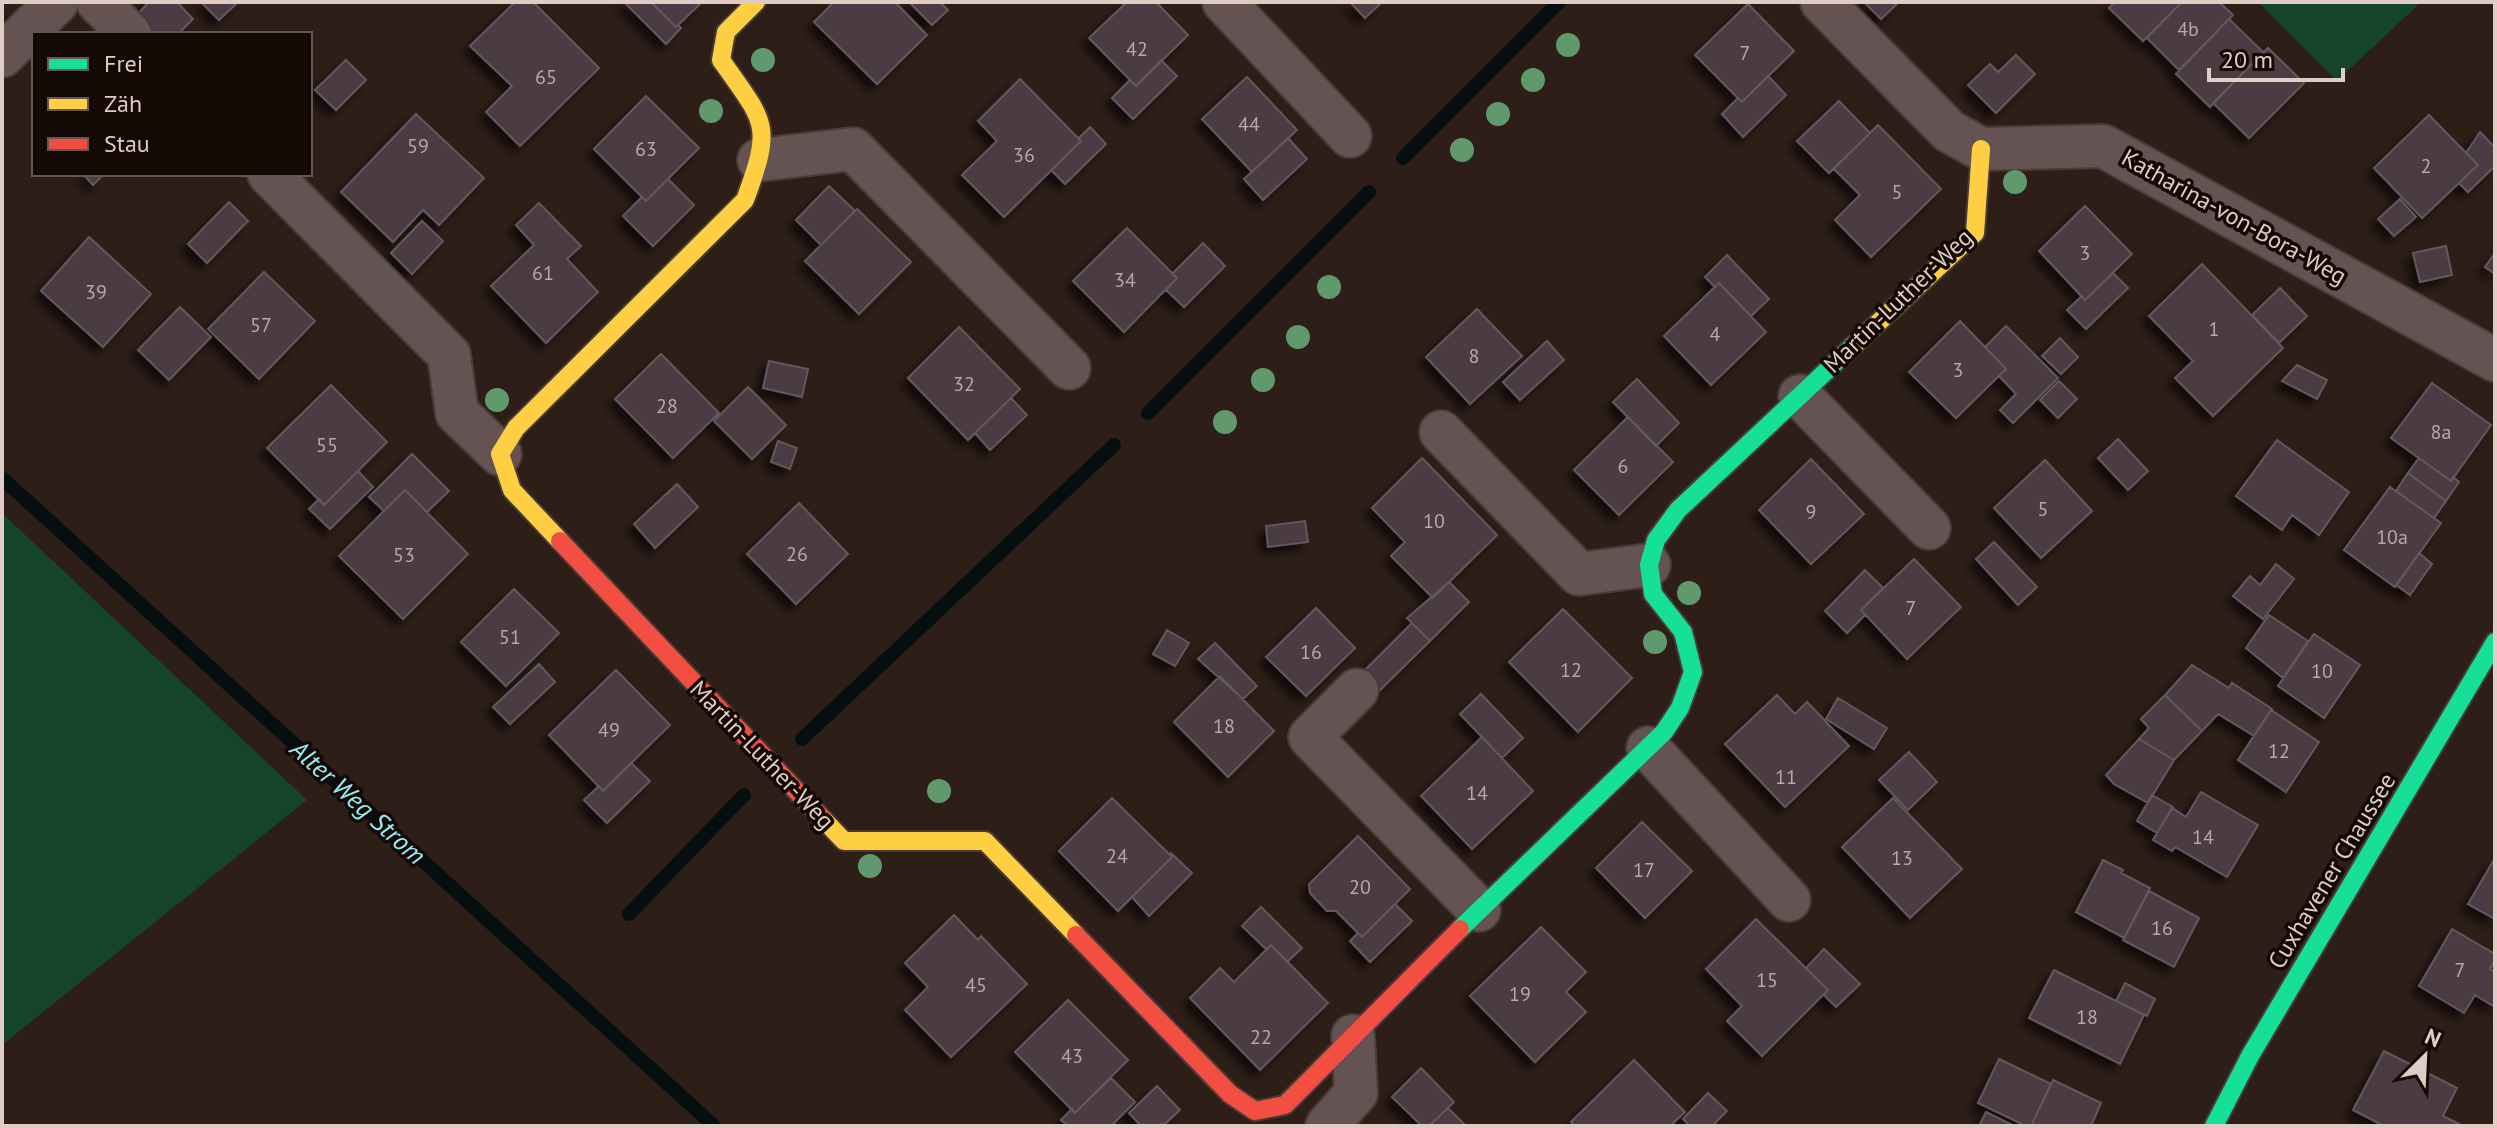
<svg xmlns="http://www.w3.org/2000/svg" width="2497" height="1128" font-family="'PT Sans',sans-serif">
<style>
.green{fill:#144528}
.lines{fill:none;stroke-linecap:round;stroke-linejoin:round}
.stream{stroke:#050f10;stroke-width:14}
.building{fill:#4b3a43;stroke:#63585b;stroke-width:2;filter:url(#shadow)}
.street-casing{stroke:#493b35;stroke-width:46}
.fast-casing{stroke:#493b35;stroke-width:22}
.slow-casing{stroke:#493b35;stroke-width:22}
.jam-casing{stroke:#493b35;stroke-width:22}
.street{stroke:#655253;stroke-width:42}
.fast{stroke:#16e098;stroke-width:18}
.slow{stroke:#ffcf43;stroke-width:18}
.jam{stroke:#f24e42;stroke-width:18}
.tree{fill:#61996e}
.labels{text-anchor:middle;stroke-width:7;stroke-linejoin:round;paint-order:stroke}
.number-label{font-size:20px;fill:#baa8a4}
.street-label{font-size:24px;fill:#dfcdc5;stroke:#150905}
.water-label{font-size:26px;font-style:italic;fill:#94eff8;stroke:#150905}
</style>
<defs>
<filter id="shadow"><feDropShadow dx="-7" dy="7" stdDeviation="4" flood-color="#0009"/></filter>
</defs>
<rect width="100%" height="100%" fill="#2e1e18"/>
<!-- green -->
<path class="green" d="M2258,2h163l-84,79z
M2,513l305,287 -305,245z"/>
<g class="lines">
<!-- stream -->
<path class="stream" d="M1403,158l156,-156
M1148,413l221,-221
M2,478l712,648
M802,739l312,-294
M629,914l115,-119"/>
</g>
<!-- building -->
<path class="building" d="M149,2h28l16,17 -15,15h-28l-16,-16z
M201,2h37l-19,18z
M515,2h18l66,66 -79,78 -34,-34 26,-26 -42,-40z
M624,2h27l25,25 2,-2 3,3 -15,16z
M651,2h51l-26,25z
M834,2h61l32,33 -50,49 -63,-62z
M909,2h31l8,8 -16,15z
M1127,2h29l32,33 -52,51 -47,-48z
M1350,2h32l-17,16z
M1864,2h35l-18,17z
M2115,2h67l-39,39 -34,-33z
M2182,2h37l14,13 -54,55 -32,-32z
M1748,4l46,47 -52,51 -47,-47z
M2229,19l34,33 -53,55 -34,-33z
M2268,48l36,35 -55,55 -36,-35z
M2016,55l19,19 -39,39 -28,-28 22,-21 8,8z
M346,60l20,20 -30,30 -21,-20z
M1161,60l16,16 -44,43 -21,-21 18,-18 6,6z
M1768,76l18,19 -43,42 -21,-23 16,-16 4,4z
M1247,77l50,53 -45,42 -50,-53z
M1020,79l61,62 -77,76 -42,-42 35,-34 -19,-20z
M646,96l53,52 -53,53 -52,-52z
M1839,101l31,32 -41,40 -32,-32z
M416,114l68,64 -45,47 -16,-15 -30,32 -52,-50z
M2429,115l49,50 -56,53 -48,-50z
M1878,125l63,64 -70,68 -36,-37 25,-25 -26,-26z
M1090,127l16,17 -41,40 -14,-14 30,-29 -2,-3z
M2480,132l15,16v18l-27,26 -9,-9 19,-18 -12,-12z
M1288,138l19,21 -44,41 -19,-21z
M83,174h21l-11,11z
M668,179l26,26 -41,41 -30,-30 19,-19 4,4z
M829,186l26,25 -34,34 -25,-25z
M2400,199l16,18 -22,19 -16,-17z
M229,202l19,19 -41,42 -19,-19z
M539,203l42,43 -14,13 31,33 -52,51 -55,-57 43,-41 -18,-20z
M2085,206l47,48 -47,46 -46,-49z
M857,209l54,53 -52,52 -54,-53z
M422,221l21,20 -31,33 -21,-21z
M1127,228l50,50 -53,54 -51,-51z
M89,237l62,57 -48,53 -62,-56z
M1203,243l22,23 -41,41 -18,-17 11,-12 -5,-4z
M2446,246l6,29 -32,7 -7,-29z
M2495,253v21l-10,-7z
M1727,255l42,44 -18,17 -32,-33 -4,4 -10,-10z
M2202,264l81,84 -70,68 -38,-38 18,-17 -44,-45z
M264,272l51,49 -56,58 -51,-50z
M2113,273l15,15 -42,41 -19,-19 15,-14 3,4z
M1719,283l47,49 -55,53 -47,-49z
M2280,288l27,28 -28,27 -27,-28z
M180,307l31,30 -42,43 -31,-30z
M1477,309l45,47 -52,48 -44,-47z
M1960,321l46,48 -50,49 -47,-46z
M2006,326l52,52 -45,45 -13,-13 16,-16 -17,-18 7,-7 -21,-22z
M959,327l61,62 -52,51 -60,-62z
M2060,338l18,19 -17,17 -19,-18z
M1547,341l17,19 -44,40 -17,-18z
M661,354l58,59 -46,45 -58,-59z
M769,361l39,8 -6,28 -39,-9z
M2297,365l30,15 -10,19 -35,-18z
M1637,379l42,44 -23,23 -43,-44z
M2059,381l18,18 -19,19 -18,-18z
M2432,383l59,42 -40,56 -60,-43z
M331,385l56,57 -63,63 -57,-57z
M748,387l38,38 -34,34 -38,-38z
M1011,398l16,17 -37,35 -15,-17z
M1628,417l45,45 -54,53 -45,-45z
M2118,439l30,32 -20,19 -30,-32z
M2277,440l72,52 -30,43 -27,-20 -10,15 -46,-34z
M778,441l19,7 -7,21 -19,-7z
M412,454l37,37 -22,21 -22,-22 -21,21 -15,-14z
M1422,458l75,77 -64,63 -42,-42 14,-14 -33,-34z
M2419,458l32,23 2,-4 6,5 -13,19 -38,-28z
M1811,459l53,55 -53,50 -52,-54z
M2045,460l47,51 -51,47 -47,-50z
M358,471l15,16 -43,42 -21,-20 10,-10 5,6z
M2408,473l38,28 -12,17 -38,-27z
M677,484l21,23 -43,41 -21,-24z
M2390,487l51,36 -46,64 -51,-37z
M405,490l63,64 -65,65 -64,-63z
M799,503l49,51 -52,50 -49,-50z
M1305,521l3,21 -40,5 -2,-21z
M1994,542l43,45 -19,18 -42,-46z
M2419,553l13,11 -22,31 -14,-10z
M1914,559l47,48 -54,52 -46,-49z
M2276,564l18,15 -31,40 -30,-23 17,-20 10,9z
M1865,570l18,18 -22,22 4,5 -18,18 -22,-22z
M1449,582l20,20 -39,39 -23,-23z
M514,589l45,44 -53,53 -45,-44z
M1316,608l39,40 -49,48 -40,-39z
M1563,609l69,69 -54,54 -69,-70z
M2269,615l39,26 -25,37 -37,-30z
M1412,623l18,18 -55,54 -17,-18z
M1167,630l22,13 -14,23 -22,-12z
M2314,634l46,31 -36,53 -46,-32z
M1215,643l42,43 -14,13 -45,-40z
M539,664l16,18 -45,42 -17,-17z
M2192,665l37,23 3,-5 40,26 -18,27 -36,-22 -16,17 -37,-36z
M616,670l54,55 -67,66 -54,-56z
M1220,676l54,55 -46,46 -54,-55z
M1481,694l42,44 -21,20 -42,-44z
M1777,695l18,19 12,-12 42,44 -64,61 -60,-63z
M2165,695l37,36 -28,29 -35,-21 10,-11 -8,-9z
M1838,698l49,30 -13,21 -48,-30z
M2271,710l48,32 -33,50 -48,-32z
M1482,737l51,54 -61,58 -51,-53z
M2139,739l35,21 -26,43 -34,-19 -8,-9z
M1909,752l28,30 -29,28 -29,-30z
M631,763l19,18 -43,42 -23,-23 15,-14 4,5z
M2201,792l57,33 -31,52 -52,-30 -3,4 -19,-11 19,-32 14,9z
M2152,795l21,12 -16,26 -20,-12z
M1112,798l60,59 -54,54 -59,-60z
M1893,798l69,71 -52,49 -68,-71z
M1642,822l50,49 -47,47 -49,-50z
M1358,836l52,53 -48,48 -26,-26h-9l-17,-18 -1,-9z
M1171,853l21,20 -43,43 -17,-19 40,-40 -3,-3z
M2495,858v61l-27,-15z
M2103,860l20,10 -2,3 29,15 -26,50 -48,-26z
M2149,891l50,27 -25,49 -51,-27z
M1395,904l17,17 -42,41 -20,-21 8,-8 4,4z
M1261,907l41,41 -15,14 -16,-17 -4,5 -25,-24z
M954,915l24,25 3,-4 46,48 -76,73 -46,-47 23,-23 -23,-24z
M1756,919l72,71 -66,66 -35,-35 15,-15 -36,-37z
M1541,927l45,45 -20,20 20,20 -51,50 -65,-66z
M2452,929l43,25v6l-5,9 5,3v35l-20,-12 -11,18 -45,-27z
M1271,945l57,58 -68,67 -70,-72 30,-30 14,14z
M1824,949l36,35 -24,23 -12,-12 4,-5 -22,-22z
M2054,970l90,45 -24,49 -91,-46z
M2125,983l30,16 -8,17 -31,-15z
M1068,1000l60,60 -53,53 -60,-61z
M2384,1051l73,37 -14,28 20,10h-79l-31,-16z
M1999,1059l52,25 -20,42h-5l-48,-23z
M1634,1060l51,52 -15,14h-95l-4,-4z
M1421,1068l33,34 -25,24h-7l-30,-29z
M1111,1078l24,24 -24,24h-43l-7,-6 11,-11 3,4z
M2053,1080l48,23 -10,23h-60z
M1157,1086l23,24 -15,14 -24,2 -12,-13z
M1708,1093l19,18 -15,15h-22l-7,-7z
M1448,1108l18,18h-37z
M1986,1112l28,14h-35z"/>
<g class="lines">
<defs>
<path id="street" d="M98,2l32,32
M1224,2l126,134
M1822,2l127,129 32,18 122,-3 392,214
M2,56l55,-54
M759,160l94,-11 216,219
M269,174l180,181 8,58 43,41
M1800,396l129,132
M1441,432l138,142 70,-9
M1357,690l-47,47 169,173
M1648,748l141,152
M1327,1126l29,-33 -3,-57"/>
<path id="fast" d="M1460,929l204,-197 16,-24 13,-36 -10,-40 -30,-38 -4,-29 7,-25 22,-30 175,-164
M2214,1126l36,-70 245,-414"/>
<path id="slow" d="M1853,346l122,-113 6,-84
M560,541l-48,-51 -12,-36 16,-26 229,-228c28,-76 21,-76 -24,-140l5,-28 30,-30
M822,818l22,23h141l91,94"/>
<path id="jam" d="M560,541l262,277
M1076,935l154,159 25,17 30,-6 175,-176"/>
</defs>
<!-- street casing -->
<use href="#street" class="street-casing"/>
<!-- fast casing -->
<use href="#fast" class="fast-casing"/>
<!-- slow casing -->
<use href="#slow" class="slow-casing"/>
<!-- jam casing -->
<use href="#jam" class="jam-casing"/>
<!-- street -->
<use href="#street" class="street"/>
<!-- fast -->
<use href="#fast" class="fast"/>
<!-- slow -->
<use href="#slow" class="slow"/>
<!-- jam -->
<use href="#jam" class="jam"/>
</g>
<!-- trees -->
<g class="tree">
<circle cx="1568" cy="45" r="12"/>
<circle cx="763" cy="60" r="12"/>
<circle cx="1533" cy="80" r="12"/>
<circle cx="711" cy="111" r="12"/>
<circle cx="1498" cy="114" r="12"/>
<circle cx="1462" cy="150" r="12"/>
<circle cx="2015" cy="182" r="12"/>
<circle cx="1329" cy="287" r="12"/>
<circle cx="1298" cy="337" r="12"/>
<circle cx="1263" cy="380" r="12"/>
<circle cx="497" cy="400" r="12"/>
<circle cx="1225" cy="422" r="12"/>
<circle cx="1689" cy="593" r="12"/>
<circle cx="1655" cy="642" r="12"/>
<circle cx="939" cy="791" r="12"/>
<circle cx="870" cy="866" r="12"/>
</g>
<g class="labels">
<!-- number labels -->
<g class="number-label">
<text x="2188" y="36">4b</text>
<text x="1137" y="56">42</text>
<text x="1745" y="60">7</text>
<text x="546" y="84">65</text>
<text x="1249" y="131">44</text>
<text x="418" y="153">59</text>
<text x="646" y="156">63</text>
<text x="1024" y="162">36</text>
<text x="2426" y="173">2</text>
<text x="1897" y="199">5</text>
<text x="2085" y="260">3</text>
<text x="543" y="280">61</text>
<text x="1125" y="287">34</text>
<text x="96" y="299">39</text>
<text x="261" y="332">57</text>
<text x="2214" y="336">1</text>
<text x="1715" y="341">4</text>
<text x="1474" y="363">8</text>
<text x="1958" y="377">3</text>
<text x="964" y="391">32</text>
<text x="667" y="413">28</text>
<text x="2441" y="439">8a</text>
<text x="327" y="452">55</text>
<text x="1623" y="473">6</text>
<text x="2043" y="516">5</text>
<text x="1811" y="519">9</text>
<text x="1434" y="528">10</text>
<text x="2392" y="544">10a</text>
<text x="797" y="561">26</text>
<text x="404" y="562">53</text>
<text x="1911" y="615">7</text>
<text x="510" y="644">51</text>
<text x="1311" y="659">16</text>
<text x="1571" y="677">12</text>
<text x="2322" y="678">10</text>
<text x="1224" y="733">18</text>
<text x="609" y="737">49</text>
<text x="2279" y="758">12</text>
<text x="1786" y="784">11</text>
<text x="1477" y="800">14</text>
<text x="2203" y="844">14</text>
<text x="1117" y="863">24</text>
<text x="1902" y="865">13</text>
<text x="1644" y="877">17</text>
<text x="1360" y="894">20</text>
<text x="2162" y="935">16</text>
<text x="2460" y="977">7</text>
<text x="1767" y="987">15</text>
<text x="976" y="992">45</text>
<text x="1520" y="1001">19</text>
<text x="2087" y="1024">18</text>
<text x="1261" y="1044">22</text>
<text x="1072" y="1063">43</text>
</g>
<!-- street labels -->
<g class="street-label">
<text transform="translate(2234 217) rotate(29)" y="8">Katharina-von-Bora-Weg</text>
<text transform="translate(1898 301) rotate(-44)" y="8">Martin-Luther-Weg</text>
<text transform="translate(762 755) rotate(46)" y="8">Martin-Luther-Weg</text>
<text transform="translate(2332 871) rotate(-59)" y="8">Cuxhavener Chaussee</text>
</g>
<!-- water labels -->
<g class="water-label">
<text transform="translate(358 802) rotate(42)" y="9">Alter Weg Strom</text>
</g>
</g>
<!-- border -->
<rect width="2497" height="1128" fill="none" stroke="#dfcdc5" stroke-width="8"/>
<!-- legend -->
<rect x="32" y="32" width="280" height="144" fill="#150905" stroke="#665752" stroke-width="2"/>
<rect x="48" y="58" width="40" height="12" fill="#16e098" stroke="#665752" stroke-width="2"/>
<text x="104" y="72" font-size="24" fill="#dfcdc5">Frei</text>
<rect x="48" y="98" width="40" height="12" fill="#ffcf43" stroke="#665752" stroke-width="2"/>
<text x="104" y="112" font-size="24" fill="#dfcdc5">Zäh</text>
<rect x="48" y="138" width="40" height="12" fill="#f24e42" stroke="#665752" stroke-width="2"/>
<text x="104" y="152" font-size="24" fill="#dfcdc5">Stau</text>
<!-- north arrow -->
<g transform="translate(2425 1056) rotate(24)" stroke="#150905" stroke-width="6" paint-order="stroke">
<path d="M0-6L14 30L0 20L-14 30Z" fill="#dfcdc5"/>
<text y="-12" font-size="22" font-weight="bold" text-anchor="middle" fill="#dfcdc5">N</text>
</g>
<!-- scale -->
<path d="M2209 68v12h134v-12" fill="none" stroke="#dfcdc5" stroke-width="4"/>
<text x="2221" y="68" font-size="24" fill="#dfcdc5" stroke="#150905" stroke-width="6" paint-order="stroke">20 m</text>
</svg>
